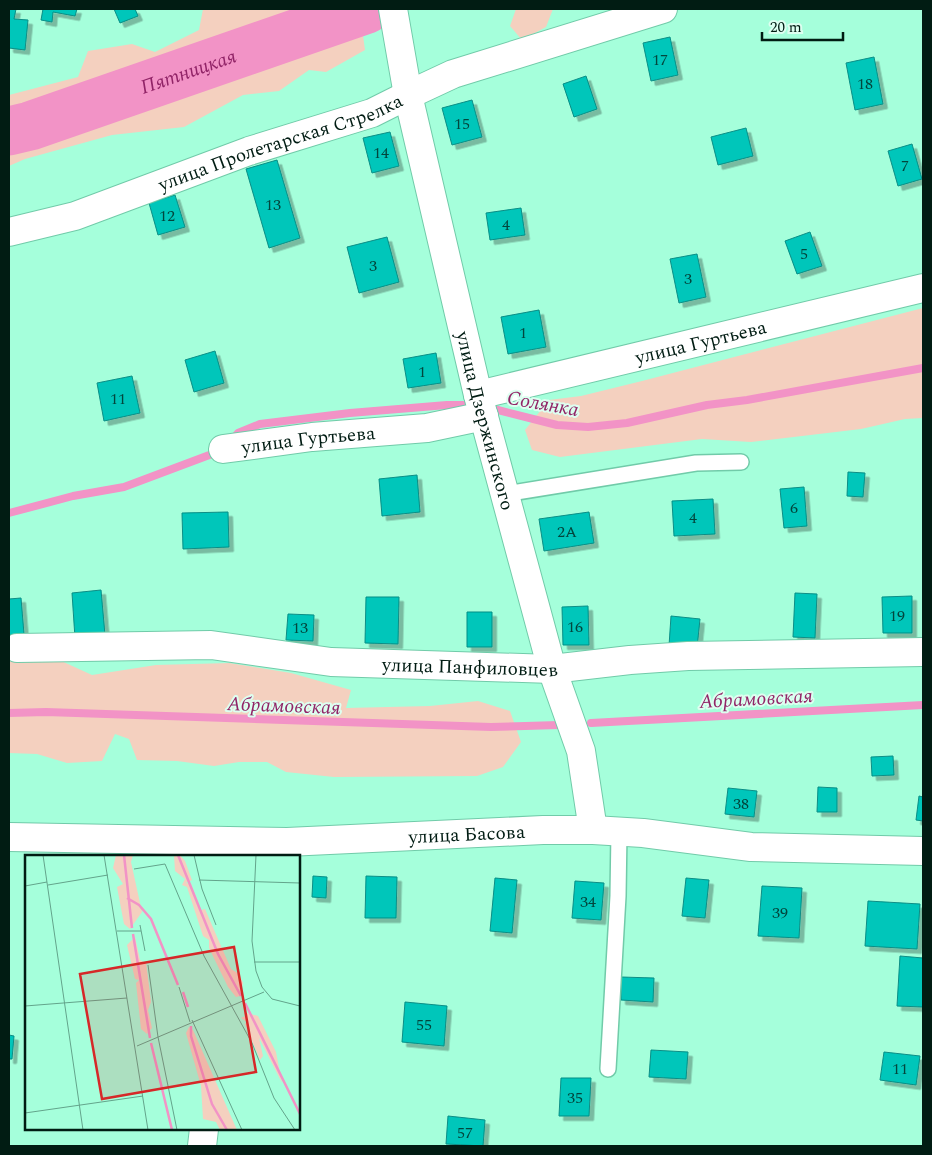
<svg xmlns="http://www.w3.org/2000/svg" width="932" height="1155" font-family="Spectral,serif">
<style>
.green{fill:#f4d0bf}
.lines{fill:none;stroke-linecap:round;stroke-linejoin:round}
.stream{stroke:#f293c6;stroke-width:8}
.river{stroke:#f293c6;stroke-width:49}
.building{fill:#03c6ba;stroke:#098d85;filter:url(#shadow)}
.lane-casing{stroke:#71cba9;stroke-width:18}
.street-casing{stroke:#71cba9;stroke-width:30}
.secondary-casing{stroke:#71cba9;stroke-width:30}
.lane{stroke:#fff;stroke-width:15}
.street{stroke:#fff;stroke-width:28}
.secondary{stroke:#fff;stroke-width:28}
.labels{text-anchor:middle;stroke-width:4;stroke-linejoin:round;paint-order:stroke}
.number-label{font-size:16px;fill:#02463d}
.street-label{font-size:19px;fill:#011c13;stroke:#ddfff0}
.water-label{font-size:20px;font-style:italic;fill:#912467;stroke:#ddfff0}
.inset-river{fill:none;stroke:#f293c6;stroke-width:2.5}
.inset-road{fill:none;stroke:#63a48b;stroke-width:1}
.view{fill:#d62828;fill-opacity:0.15;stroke:#d62828;stroke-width:2.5}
.inset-edge{fill:none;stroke:#011c13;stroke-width:2.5}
</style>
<defs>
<filter id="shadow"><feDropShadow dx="4.5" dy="4.5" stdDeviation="0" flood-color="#0004"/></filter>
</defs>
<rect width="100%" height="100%" fill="#a5ffdb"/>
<!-- green -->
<path class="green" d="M203,9h152l6,12 4,29 -39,22 -17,-2 -30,21 -36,4 -59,32 -72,8 -87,24 -16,7v-71l69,-18 10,-26 44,-7 23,8 44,-22z
M516,9h37l-7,18 -24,13 -12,-14z
M923,308v110l-18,1 -44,10 -110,13 -49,-3 -142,18 -28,-7 -7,-20 24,-30 32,-4 61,-15z
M9,658l48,1 35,16 64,-10 73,-2 62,10 60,17 -5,18 84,-2 48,-5 32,10 11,31 -18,25 -26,9 -143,1 -48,-5 -19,-10h-28l-25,4 -37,-5 -40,-1 -8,-21 -14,-5 -13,27 -35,2 -30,-9 -28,-1z"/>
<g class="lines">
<!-- stream -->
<path class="stream" d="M486,407l71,18 31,2 39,-4 80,-18 40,-5 176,-32
M232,440l6,-7 22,-9 90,-11 97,-8h28
M9,513l64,-17 51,-9 96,-36
M9,713l37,-1 445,15 68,-2
M591,723l332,-18"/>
<!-- river -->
<path class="river" id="s1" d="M9,131l21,-5 337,-117"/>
</g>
<!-- building -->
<path class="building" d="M9,9h7l-2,10 14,1 -3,30 -16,-2z
M43,9h34l-2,7 -22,-4 -1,10 -11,-2z
M114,9h21l3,7 -18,7z
M670,37l8,38 -27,6 -8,-38z
M874,57l9,47 -28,6 -9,-47z
M586,76l11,33 -23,8 -11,-33z
M472,100l10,37 -30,8 -10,-37z
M746,128l7,28 -35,9 -7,-28z
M390,132l9,34 -27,7 -9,-35z
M912,144l10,35 -24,7 -10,-35z
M277,160l23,78 -31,10 -23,-79z
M175,195l10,32 -27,8 -9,-32z
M521,208l4,27 -35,5 -4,-27z
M810,232l12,34 -25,8 -12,-33z
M387,237l12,45 -40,11 -12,-46z
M697,254l9,43 -27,6 -9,-44z
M539,310l7,37 -38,7 -7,-37z
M215,351l9,32 -30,9 -9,-32z
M436,353l5,30 -33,5 -5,-29z
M132,376l8,37 -36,8 -7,-38z
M848,472l17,1 -2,24 -16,-1z
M417,475l3,37 -38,4 -3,-37z
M804,487l3,39 -23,2 -4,-39z
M713,499l2,35 -41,2 -2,-35z
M228,512l1,35 -46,2 -1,-36z
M589,512l5,31 -50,8 -5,-32z
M101,590l4,45 -30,3 -3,-45z
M795,593l22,1 -2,44 -22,-1z
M912,596v37h-29l-1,-36z
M366,597h33l-1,47 -33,-1z
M21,598l3,36 -15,1v-36z
M588,606l1,39h-26l-1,-38z
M467,612h25v35h-25z
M288,614l26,1 -1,26 -27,-1z
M671,616l29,3 -3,29 -28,-2z
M893,756l1,19 -22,1 -1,-19z
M818,787l19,1v24h-20z
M728,788l29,3 -3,26 -29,-3z
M919,796l4,1v24l-7,-1z
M313,876l14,1 -1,21 -14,-1z
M366,876l31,1 -1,41h-31z
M495,878l22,2 -5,53 -22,-2z
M686,878l23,2 -4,38 -23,-2z
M575,881l29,2 -3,37 -29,-2z
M762,886l40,2 -3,50 -41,-2z
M868,901l52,3 -3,45 -52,-3z
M900,956l23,2v49l-26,-1z
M621,977l33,1 -1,24 -32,-2z
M405,1002l42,4 -3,40 -42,-4z
M9,1035l5,1 -2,23h-3z
M651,1050l37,2 -2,27 -37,-2z
M884,1052l36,4 -4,29 -36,-5z
M561,1078h30l-2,38h-30z
M448,1116l37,4 -2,26 -37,-2z"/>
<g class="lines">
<defs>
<path id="lane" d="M505,494l191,-31 45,-1
M608,1069l10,-173 1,-64"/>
<g id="street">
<path id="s2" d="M393,9l15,86 70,300 74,274 29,82 12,79"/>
<path id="s3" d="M9,232l66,-16 174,-65 123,-38 36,-18"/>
<path id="s4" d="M478,395l445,-107"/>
<path id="s5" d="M223,449l89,-12 115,-9 57,-12"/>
<path id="s6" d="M17,648l194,-3 120,17 221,7 78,-9 58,-4 235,-4"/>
<path id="s7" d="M9,837l278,5 256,-12h50l50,3 108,14 172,4"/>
<path d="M202,1146l2,-17"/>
</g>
<path id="secondary" d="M408,95l45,-21 210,-65"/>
</defs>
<!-- lane casing -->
<use href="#lane" class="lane-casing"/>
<!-- street casing -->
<use href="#street" class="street-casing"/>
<!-- secondary casing -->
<use href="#secondary" class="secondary-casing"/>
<!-- lane -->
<use href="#lane" class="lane"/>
<!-- street -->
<use href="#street" class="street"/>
<!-- secondary -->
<use href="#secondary" class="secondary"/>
</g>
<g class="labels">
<!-- number labels -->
<g class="number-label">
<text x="660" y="65">17</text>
<text x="865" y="89">18</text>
<text x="462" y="129">15</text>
<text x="381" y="158">14</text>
<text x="905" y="171">7</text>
<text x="273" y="210">13</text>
<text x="167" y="221">12</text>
<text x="506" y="230">4</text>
<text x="804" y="259">5</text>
<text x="373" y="271">3</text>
<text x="688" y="284">3</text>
<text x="523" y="338">1</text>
<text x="422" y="377">1</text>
<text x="118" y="404">11</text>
<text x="794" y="513">6</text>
<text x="693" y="523">4</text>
<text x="567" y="537">2А</text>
<text x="897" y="621">19</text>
<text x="575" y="632">16</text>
<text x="300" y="633">13</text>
<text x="741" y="809">38</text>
<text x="588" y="907">34</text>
<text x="780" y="918">39</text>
<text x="424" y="1030">55</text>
<text x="900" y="1074">11</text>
<text x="575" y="1103">35</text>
<text x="465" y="1138">57</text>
</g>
<!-- street labels -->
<g class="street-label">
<text dy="7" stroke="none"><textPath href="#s3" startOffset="286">улица Пролетарская Стрелка</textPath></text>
<text dy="7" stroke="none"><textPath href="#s4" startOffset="229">улица Гуртьева</textPath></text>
<text dy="7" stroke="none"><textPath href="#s2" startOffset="422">улица Дзержинского</textPath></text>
<text dy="7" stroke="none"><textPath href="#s5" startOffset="86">улица Гуртьева</textPath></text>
<text dy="7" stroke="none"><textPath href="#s6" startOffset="454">улица Панфиловцев</textPath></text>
<text dy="7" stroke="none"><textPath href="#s7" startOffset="458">улица Басова</textPath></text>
</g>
<!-- water labels -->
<g class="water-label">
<text dy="7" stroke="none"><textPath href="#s1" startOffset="189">Пятницкая</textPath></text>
<text transform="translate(543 403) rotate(10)" y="7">Солянка</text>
<text transform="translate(756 698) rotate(-3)" y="7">Абрамовская</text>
<text transform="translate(284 705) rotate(2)" y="7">Абрамовская</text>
</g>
</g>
<!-- overview -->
<g transform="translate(25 855)">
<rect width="275" height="275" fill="#a5ffdb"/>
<path d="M91,0h17l-2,7 11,50 -12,17 -6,-5 -7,-37 6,-3 -10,-16zM149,0h6l5,6 7,19 -6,3 5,1 10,26 4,-1 26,60 8,5 4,9 -3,13 -4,1 -8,-10 -19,-39v-8l-6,-4 -16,-49 -5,-2 3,-6 -10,-8zM110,82l5,23 6,3 1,7 4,32 -3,8 4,18 -5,6 -6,-5 -5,-46 3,-3 -4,-1 -8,-34zM219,157l14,4 18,36 6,31 -23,-45 4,18 -3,4 -15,-36 2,-2 -6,-4 4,-2zM164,172l4,3 44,100h-17l-4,-8 -13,-3 -2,-33 -15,-53z" fill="#f4d0bf"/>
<path class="inset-river" d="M99,0l8,73M153,0l40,99 23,42M102,43l12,7 12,14 27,66M108,79l17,104M158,137l5,15M220,148l55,111M166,171v10l21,68 15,26M126,188l21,87"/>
<path class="inset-road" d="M18,0l40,275M79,0l44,275M169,0l8,34 14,36M231,0l-4,86 4,30 6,16 10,12 28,7M109,14l31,-5 39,92 48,87 22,55 21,32M174,25l101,3M23,30l60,-10M0,31l22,-4M115,70l5,26M92,76h24M229,107h46M123,110l10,72 19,93M154,132l11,35M0,151l102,-8M167,165l50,110M112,191l127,-54M0,258l118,-17"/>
<path class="view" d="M209,92l22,125 -154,27 -22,-125z"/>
<rect width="275" height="275" class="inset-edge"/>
</g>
<!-- border -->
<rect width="932" height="1155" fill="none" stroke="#011c13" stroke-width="20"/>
<!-- scale -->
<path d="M762 32v8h81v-8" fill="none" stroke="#011c13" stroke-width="2.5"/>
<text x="770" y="32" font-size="15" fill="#011c13" stroke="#ddfff0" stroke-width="4" paint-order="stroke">20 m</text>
</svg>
